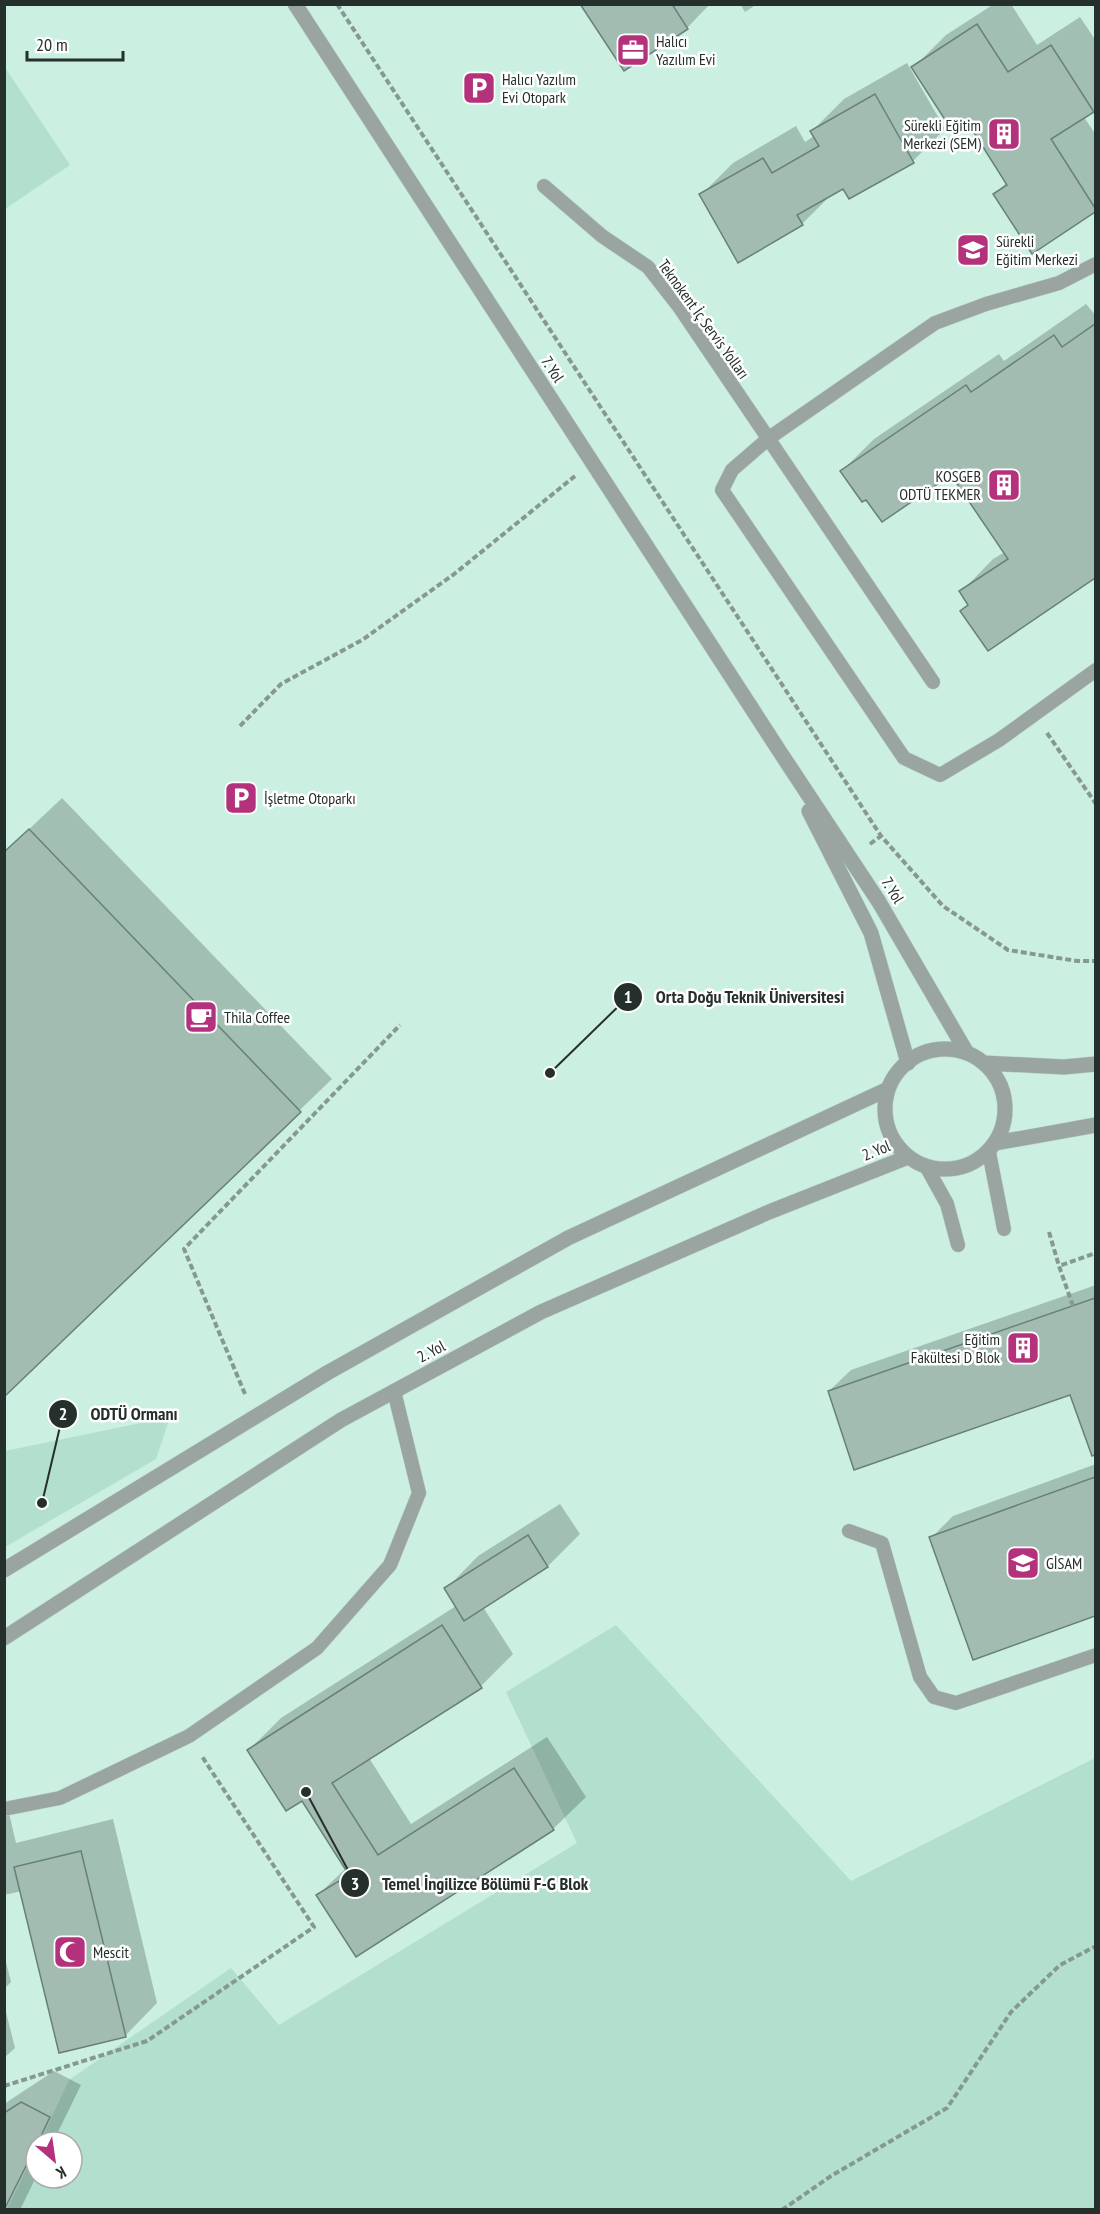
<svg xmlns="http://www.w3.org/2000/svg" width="1100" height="2214" font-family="'PT Sans Narrow',sans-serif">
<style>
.built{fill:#cbefe1;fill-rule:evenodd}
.green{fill:#b2dfce}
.shadow{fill:#0003}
.building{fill:#a2bcb2;stroke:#688177;stroke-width:1.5}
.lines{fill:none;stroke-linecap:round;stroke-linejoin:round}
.service-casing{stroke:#bed7cd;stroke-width:15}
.minor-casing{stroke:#bed7cd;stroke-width:16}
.tertiary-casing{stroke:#bed7cd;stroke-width:16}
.path{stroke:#869991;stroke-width:4;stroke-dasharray:6 3;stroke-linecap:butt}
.service{stroke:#9aa5a1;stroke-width:14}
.minor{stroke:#9aa5a1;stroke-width:15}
.tertiary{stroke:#9aa5a1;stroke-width:15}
.labels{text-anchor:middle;stroke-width:5;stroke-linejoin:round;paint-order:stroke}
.poi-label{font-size:16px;fill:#252f2b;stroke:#fff;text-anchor:start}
.street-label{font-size:16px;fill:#252f2b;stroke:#fff}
.leader{fill:none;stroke:#252f2b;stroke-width:2}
.callout-dot{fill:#252f2b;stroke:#fff;stroke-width:2}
.mark-label{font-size:18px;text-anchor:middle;font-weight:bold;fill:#fff}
.callout-label{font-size:18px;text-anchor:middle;font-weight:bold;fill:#252f2b;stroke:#fff;stroke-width:5;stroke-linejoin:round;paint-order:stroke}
</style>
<rect width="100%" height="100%" fill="#e0fcf1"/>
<!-- built -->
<path class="built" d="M5,5h1090v2204l-1090,1zM36,2142h36v36h-36z"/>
<!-- green -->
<path class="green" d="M4,66l66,99 -65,44h-1z
M170,1417l-14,42 -151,88v-96z
M616,1625l235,256 244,-123v451h-1088l29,-59v28h36v-36h-32l29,-62 162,-112 48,57 298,-182 -71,-151z"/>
<!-- shadow -->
<path class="shadow" d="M582,4h128l-23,24z
M740,4h17l-12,8z
M994,4h17l26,41 43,-28 16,24v67l-12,9 12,18v76l-64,41 -37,-58 12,-12 -41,-64 -49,-54 29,-29z
M907,63l38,66 -32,32 -70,26 -10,6 -31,31 -101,-29 32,-32 63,-37 9,16 9,-6 -2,-5 32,-32z
M1086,304l10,12v260l-108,73 -19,-45 -8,-12 32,-33 12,-7 -54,-79 -84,25 -25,-27 32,-32 125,-85 5,7z
M62,798l270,281 -328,316v-542z
M1096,1285v175l-25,-67 -242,-2 22,-21z
M1096,1464v150l-122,44 -43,-120 22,-22z
M560,1504l20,30 -32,32 -65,41 30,47 -32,32 -112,72 42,66 136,-87 39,60 -33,32 -197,126 -38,-60 28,-27 -43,-69 -54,-49 32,-32 175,-112 -10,-17 32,-33z
M8,1809l8,34 97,-24 44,184 -32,33 -103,-145 -18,4v-85z
M4,1954l7,28 -7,7z
M4,2004l11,44 -11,10z
M54,2071l27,14 -28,57h-17v35l-16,33h-16v-106z"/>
<!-- building -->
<path class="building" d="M580,4h92l16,25 -64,42z
M977,24l31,48 43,-27 43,67 -43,27 44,69v4l-63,42 -39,-60 14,-9 -41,-65 -15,9 -40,-62z
M875,94l39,69 -65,36 -6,-10 -46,26 6,10 -65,38 -39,-69 64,-36 9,15 47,-27 -9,-15z
M1095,324v254l-107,73 -28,-40 8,-6 -9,-14 49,-32 -57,-84 -69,47 -16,-22 -4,2 -22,-31 126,-86 5,7 83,-57 8,12z
M29,829l272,283 -297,285v-545z
M1095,1298v157l-3,1 -22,-61 -216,75 -26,-79z
M1095,1477v139l-122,44 -44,-123z
M528,1535l20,32 -84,54 -20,-33z
M442,1625l40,63 -150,95 46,72 136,-87 40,62 -198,127 -40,-62 33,-20 -47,-74 -16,10 -39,-61z
M81,1851l45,186 -67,16 -45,-186z
M21,2102l29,15 -12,25h-2v4l-32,64v-97z"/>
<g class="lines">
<defs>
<path id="service" d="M544,186l58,50 46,31 32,41 253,374
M1096,264l-37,19 -73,21 -51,19 -166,115 -37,32 -10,20 182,268 36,17 59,-35 97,-70
M989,1152l15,77
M926,1166l21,38 11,41
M849,1531l33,12 38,134 14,20 22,6 140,-48
M4,1809l56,-11 129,-62 128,-88 73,-83 29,-72 -25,-102"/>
<path id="minor" d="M295,4l485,748 99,150 88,151
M809,811l62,122 37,130"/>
<path id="tertiary" d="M885 1109a60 60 0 1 1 120 0a60 60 0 1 1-120 0Z
M984,1063l80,4 32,-3
M995,1143l101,-18
M4,1570l323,-197 241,-135 320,-149
M4,1638l337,-218 200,-108 228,-100 139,-55"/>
</defs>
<!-- service casing -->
<use href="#service" class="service-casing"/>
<!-- minor casing -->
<use href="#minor" class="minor-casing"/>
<!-- tertiary casing -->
<use href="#tertiary" class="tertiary-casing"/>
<!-- path -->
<path class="path" d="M337,4l544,832 62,70 65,44 69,11h19
M240,726l41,-42 81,-44 91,-65 122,-99
M1047,733l49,71
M870,844l11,-8
M1049,1232l10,34
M1073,1306l-14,-40 37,-13
M245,1394l-61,-145 216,-224
M4,2086l143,-45 167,-114 -113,-172
M782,2210l49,-34 116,-68 64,-96 49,-47 36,-19"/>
<!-- service -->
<use href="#service" class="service"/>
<!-- minor -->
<use href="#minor" class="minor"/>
<!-- tertiary -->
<use href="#tertiary" class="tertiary"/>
</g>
<!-- icons -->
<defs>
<symbol id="office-square" viewBox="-11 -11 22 22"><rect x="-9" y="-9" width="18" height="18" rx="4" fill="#b4327c" stroke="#fff"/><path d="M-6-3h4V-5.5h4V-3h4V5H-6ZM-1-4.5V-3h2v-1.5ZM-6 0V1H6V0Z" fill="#fff"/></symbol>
<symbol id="parking-square" viewBox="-11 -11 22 22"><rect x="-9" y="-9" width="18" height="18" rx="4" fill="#b4327c" stroke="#fff"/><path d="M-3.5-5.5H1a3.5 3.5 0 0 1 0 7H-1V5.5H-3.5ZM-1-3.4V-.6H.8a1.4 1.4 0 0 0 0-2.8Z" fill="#fff"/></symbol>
<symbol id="building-square" viewBox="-11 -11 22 22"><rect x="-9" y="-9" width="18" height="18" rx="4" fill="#b4327c" stroke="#fff"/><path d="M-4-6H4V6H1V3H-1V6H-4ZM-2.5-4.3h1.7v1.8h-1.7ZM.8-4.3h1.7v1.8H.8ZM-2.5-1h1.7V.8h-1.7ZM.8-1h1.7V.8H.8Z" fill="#fff"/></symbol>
<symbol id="school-square" viewBox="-11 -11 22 22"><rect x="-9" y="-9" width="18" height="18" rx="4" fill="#b4327c" stroke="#fff"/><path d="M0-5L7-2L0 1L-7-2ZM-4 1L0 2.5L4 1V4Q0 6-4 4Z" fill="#fff"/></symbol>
<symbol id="cafe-square" viewBox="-11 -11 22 22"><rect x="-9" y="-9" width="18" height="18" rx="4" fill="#b4327c" stroke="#fff"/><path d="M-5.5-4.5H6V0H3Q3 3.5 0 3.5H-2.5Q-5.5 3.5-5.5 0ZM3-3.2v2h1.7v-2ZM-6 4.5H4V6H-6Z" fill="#fff"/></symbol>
<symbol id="university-square" viewBox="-11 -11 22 22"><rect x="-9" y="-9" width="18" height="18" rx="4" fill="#b4327c" stroke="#fff"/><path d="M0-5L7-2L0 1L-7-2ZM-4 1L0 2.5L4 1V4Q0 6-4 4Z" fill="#fff"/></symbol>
<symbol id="mosque-square" viewBox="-11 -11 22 22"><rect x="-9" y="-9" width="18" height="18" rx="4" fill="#b4327c" stroke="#fff"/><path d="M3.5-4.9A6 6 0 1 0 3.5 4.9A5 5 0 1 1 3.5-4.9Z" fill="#fff"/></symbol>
</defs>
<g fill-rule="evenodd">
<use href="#office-square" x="614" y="31" width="38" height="38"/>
<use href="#parking-square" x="460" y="69" width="38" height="38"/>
<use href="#building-square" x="985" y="115" width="38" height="38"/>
<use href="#school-square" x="954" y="231" width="38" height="38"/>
<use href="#building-square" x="985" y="466" width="38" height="38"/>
<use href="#parking-square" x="222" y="779" width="38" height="38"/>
<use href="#cafe-square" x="182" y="998" width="38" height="38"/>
<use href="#building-square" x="1004" y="1329" width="38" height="38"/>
<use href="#university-square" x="1004" y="1544" width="38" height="38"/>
<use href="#mosque-square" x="51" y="1933" width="38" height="38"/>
</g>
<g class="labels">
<!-- poi labels -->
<g class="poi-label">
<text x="656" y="47">Halıcı<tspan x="656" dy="18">Yazılım Evi</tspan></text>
<text x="502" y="85">Halıcı Yazılım<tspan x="502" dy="18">Evi Otopark</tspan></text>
<text x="981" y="131" text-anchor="end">Sürekli Eğitim<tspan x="981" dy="18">Merkezi (SEM)</tspan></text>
<text x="996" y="247">Sürekli<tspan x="996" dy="18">Eğitim Merkezi</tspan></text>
<text x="981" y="482" text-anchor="end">KOSGEB<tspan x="981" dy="18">ODTÜ TEKMER</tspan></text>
<text x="264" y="804">İşletme Otoparkı</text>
<text x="224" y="1023">Thila Coffee</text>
<text x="1000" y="1345" text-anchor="end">Eğitim<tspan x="1000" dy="18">Fakültesi D Blok</tspan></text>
<text x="1046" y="1569">GİSAM</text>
<text x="93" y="1958">Mescit</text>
</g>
<!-- street labels -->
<g class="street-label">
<text transform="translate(704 319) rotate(54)" y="6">Teknokent İç Servis Yolları</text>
<text transform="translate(553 369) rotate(57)" y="6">7. Yol</text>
<text transform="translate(893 890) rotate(58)" y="6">7. Yol</text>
<text transform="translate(876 1150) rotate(-22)" y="6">2. Yol</text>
<text transform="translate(431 1351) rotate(-28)" y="6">2. Yol</text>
</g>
</g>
<!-- callouts -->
<path class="leader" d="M550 1073L628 997M42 1503L63 1414M306 1792L355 1883"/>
<g class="callout-dot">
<circle cx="550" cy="1073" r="6"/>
<circle cx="42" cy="1503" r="6"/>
<circle cx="306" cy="1792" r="6"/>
<circle cx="628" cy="997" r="15"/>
<circle cx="63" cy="1414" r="15"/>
<circle cx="355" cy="1883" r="15"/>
</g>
<g class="mark-label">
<text x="628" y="1003">1</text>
<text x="63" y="1420">2</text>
<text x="355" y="1890">3</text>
</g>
<g class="callout-label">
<text x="750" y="1003">Orta Doğu Teknik Üniversitesi</text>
<text x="134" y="1420">ODTÜ Ormanı</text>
<text x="485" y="1890">Temel İngilizce Bölümü F-G Blok</text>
</g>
<!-- border -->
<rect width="1100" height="2214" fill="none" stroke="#252f2b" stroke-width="12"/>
<!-- north arrow -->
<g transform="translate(54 2160) rotate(151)"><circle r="28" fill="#ffffff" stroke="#a8acaa" stroke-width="1.5"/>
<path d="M0-4.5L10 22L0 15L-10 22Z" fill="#b4327c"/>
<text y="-9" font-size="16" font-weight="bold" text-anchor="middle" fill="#252f2b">K</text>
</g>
<!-- scale -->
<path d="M27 51v9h96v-9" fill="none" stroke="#252f2b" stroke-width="3"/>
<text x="36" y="51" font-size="18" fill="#252f2b" stroke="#ffffff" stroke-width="4.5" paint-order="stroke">20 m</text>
</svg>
